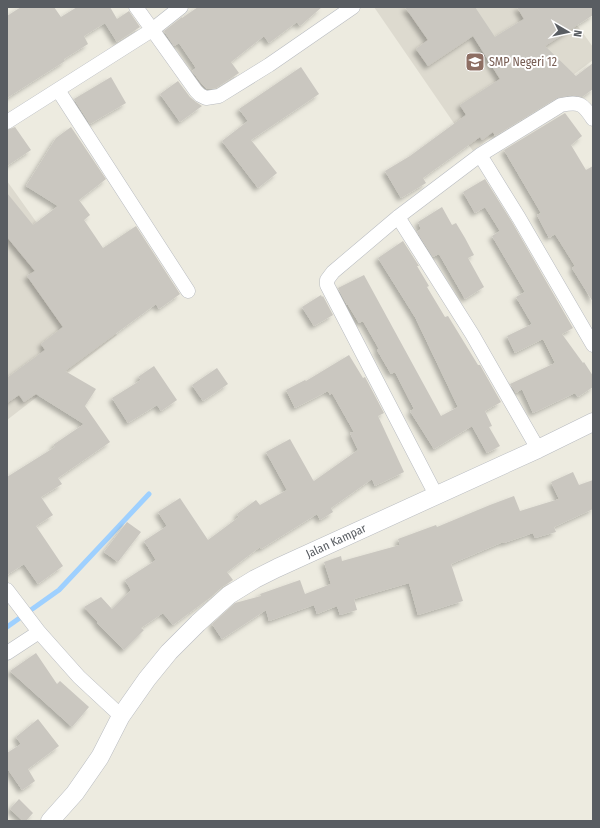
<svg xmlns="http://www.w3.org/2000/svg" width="600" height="828" font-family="'Fira Sans Condensed',sans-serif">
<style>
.education{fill:#dddacf}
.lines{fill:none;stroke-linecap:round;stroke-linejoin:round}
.stream{stroke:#9ed0ff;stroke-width:5}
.building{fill:#cac7c0;filter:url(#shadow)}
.minor-casing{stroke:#b8bbc0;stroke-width:15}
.tertiary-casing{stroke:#b8bbc0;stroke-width:19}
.minor{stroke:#fff;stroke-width:14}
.tertiary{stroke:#fff;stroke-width:18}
.labels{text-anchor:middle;stroke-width:4;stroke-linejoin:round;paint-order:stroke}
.education-label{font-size:12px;fill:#785e54;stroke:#fff;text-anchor:start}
.street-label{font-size:12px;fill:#595d62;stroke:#fff}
</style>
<defs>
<filter id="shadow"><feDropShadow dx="-3.5" dy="3.5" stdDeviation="2" flood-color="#0004"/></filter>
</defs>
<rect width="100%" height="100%" fill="#edebe0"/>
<!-- education -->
<path class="education" d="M374,7h190l29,40v13l-120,91z
M7,181l110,154 -110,85z"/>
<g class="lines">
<!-- stream -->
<path class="stream" d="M7,627l52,-37 90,-96"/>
</g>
<!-- building -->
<path class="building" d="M21,7h33l7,10 16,-10h33l7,12 12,-8 11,16 -23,15 -12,-19 -21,13 4,8 -24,15 1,2 -58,37v-82z
M198,7h124l-22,19 -3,-4 -28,21 -5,-7 -33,26 8,11 -23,15 -9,1 -4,-4 -11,-14 4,-3 -17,-25 -5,3 -10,-15 18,-14v1z
M405,7h70l20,30 29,-18 -7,-12h76v8l-48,31 31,30 17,-13v26l-11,8 -10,-2 -15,3 -62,38 -2,-4 -11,8 -2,-3 -57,41 3,5 -25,15 -16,-27 25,-15 56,-41 -6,-10 40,-26 -27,-43 -45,30 -12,-17 12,-9z
M301,67l18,27 -68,46 26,33 -19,15 -36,-47 26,-20 -9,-12z
M111,77l15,26 -36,21 -16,-25z
M178,81l12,16 6,5 6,4 -22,16 -20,-28z
M565,113l17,23 -11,9 15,25 7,-4v136l-21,-34 3,-2 -20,-32 -6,4 -12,-23 4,-2 -37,-63z
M15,127l16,23 -24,16v-36z
M71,127l35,52 -27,21 11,15 -6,5 19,28 33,-22 44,68 -21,15 -3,-5 -91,67 31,18 -11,17 25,36 -52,36 4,6 -21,13 12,18 -17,11 27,40 -25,18 -14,-20 -17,11v-98l48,-30 -2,-2 31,-21 -48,-30 -12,8 -5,-7 -12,8v-25l38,-28 -4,-6 22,-17 -36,-51 8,-5 -28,-34v-44l26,32 25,-19 -32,-20 30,-48z
M485,179l27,43 61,106 -11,6 21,29 1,-1 9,14v11l-15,10 -3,-4 -42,20 -11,-24 -6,4 -6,-9 45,-21 -12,-24 -28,14 -8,-17 25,-12 -16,-27 9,-5 -33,-56 8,-5 -15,-24 -10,6 -12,-21z
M442,207l10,18 4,-2 9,15 9,17 -6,3 16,29 -19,12 -26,-45 -6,3 -16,-25 4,-3 -3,-7z
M403,241l16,25h-2l12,20 -2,1 18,30 3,-1 30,49h2l21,37 -16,9 7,15 -3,1 11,19 -13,7 -15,-27 -38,23 -24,-38 4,-2 -19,-37 -4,2 -14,-24 2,-1 -16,-28 -4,2 -11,-18h-1l-9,-17 26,-13 77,141 17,-9 -43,-90 -37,-59z
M321,295l1,2 1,-1 10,19 -19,11 -12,-19z
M349,355l14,23 2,-1 19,36 -6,3 26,56 -29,14 -3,-7 -41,29 2,4 -13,8 -3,-6 -56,35 -1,-2 -33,25 6,8 -11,7 -11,10 -38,28 -10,-12 -22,15 3,2 -20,20 -27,-27 1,-1 -14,-15 17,-10 11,12 19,-19 -6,-10 31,-20 -12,-19 23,-15 -9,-14 22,-14 28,42 31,-23 -2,-3 19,-14 4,5 27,-15 -21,-38 24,-13 23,41 1,1 44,-31 -8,-17 4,-1 -22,-39 -2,2 -2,-4 -33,17 -9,-18 19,-10 1,1z
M154,366l23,34 -16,11 -4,-6 -29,18 -16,-25 29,-18 -3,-3z
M217,368l11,16 -25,17 -11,-16z
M573,472l6,13 14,-5v29l-39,18 2,5 -21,6 -2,-5 -29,10 -1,-1 -52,22 12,37 -45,14 -9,-32 -55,16 3,11 -17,5 -3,-9 -20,8 -3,-9 -45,16 -3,-11 -44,29 -10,-15 23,-21 26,-7 -1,-2 40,-14 5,14 26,-10 -7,-22 17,-6 1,5 58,-16 -2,-6 38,-14 1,2 53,-22 24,-9 6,15 39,-12 -8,-17z
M127,522l14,10 -23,30 -14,-10z
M36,653l21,31 3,-3 29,26 -17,20 -62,-56z
M38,719l21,27 -31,23 7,12 -13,9 -15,-22v-15l14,-9 -5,-7z
M19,799l14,14 -7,8h-3l-13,-12z"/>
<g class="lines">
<defs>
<path id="minor" d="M136,7l60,84 4,4 6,3 13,-2 50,-31 84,-58
M58,90l130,201
M7,122l145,-92 29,-23
M480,155l39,63 74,127
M398,217l74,117 66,115
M436,495l-109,-210v-5l6,-8 65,-55 82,-62 81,-50c19,-4 22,-1 32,14
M7,590l32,42 40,45 42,39
M7,653l32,-21"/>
<path id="tertiary" d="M50,821l25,-28 25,-36 21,-41 26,-37 22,-27 29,-29 31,-28 26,-16 22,-11 261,-119 55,-27"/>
</defs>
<!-- minor casing -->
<use href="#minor" class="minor-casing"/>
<!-- tertiary casing -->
<use href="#tertiary" class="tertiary-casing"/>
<!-- minor -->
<use href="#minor" class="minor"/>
<!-- tertiary -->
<use href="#tertiary" class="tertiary"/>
</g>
<!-- icons -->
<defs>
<symbol id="school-square" viewBox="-11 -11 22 22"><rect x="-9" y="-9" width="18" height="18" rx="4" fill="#8d6e63" stroke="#fff"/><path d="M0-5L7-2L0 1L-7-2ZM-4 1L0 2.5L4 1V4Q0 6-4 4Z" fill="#fff"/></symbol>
</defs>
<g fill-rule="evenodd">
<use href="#school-square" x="464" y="51" width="22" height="22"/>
</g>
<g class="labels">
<!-- education labels -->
<g class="education-label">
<text x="489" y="66">SMP Negeri 12</text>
</g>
<!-- street labels -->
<g class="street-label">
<text transform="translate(336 541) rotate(-25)" y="4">Jalan Kampar</text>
</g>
</g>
<!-- border -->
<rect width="600" height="828" fill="none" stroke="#595d62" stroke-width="16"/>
<!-- north arrow -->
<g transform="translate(568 32) rotate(99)" stroke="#ffffff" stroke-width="3" paint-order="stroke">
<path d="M0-3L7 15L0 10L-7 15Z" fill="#595d62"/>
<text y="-6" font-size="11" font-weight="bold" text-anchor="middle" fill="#595d62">N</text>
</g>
</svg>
